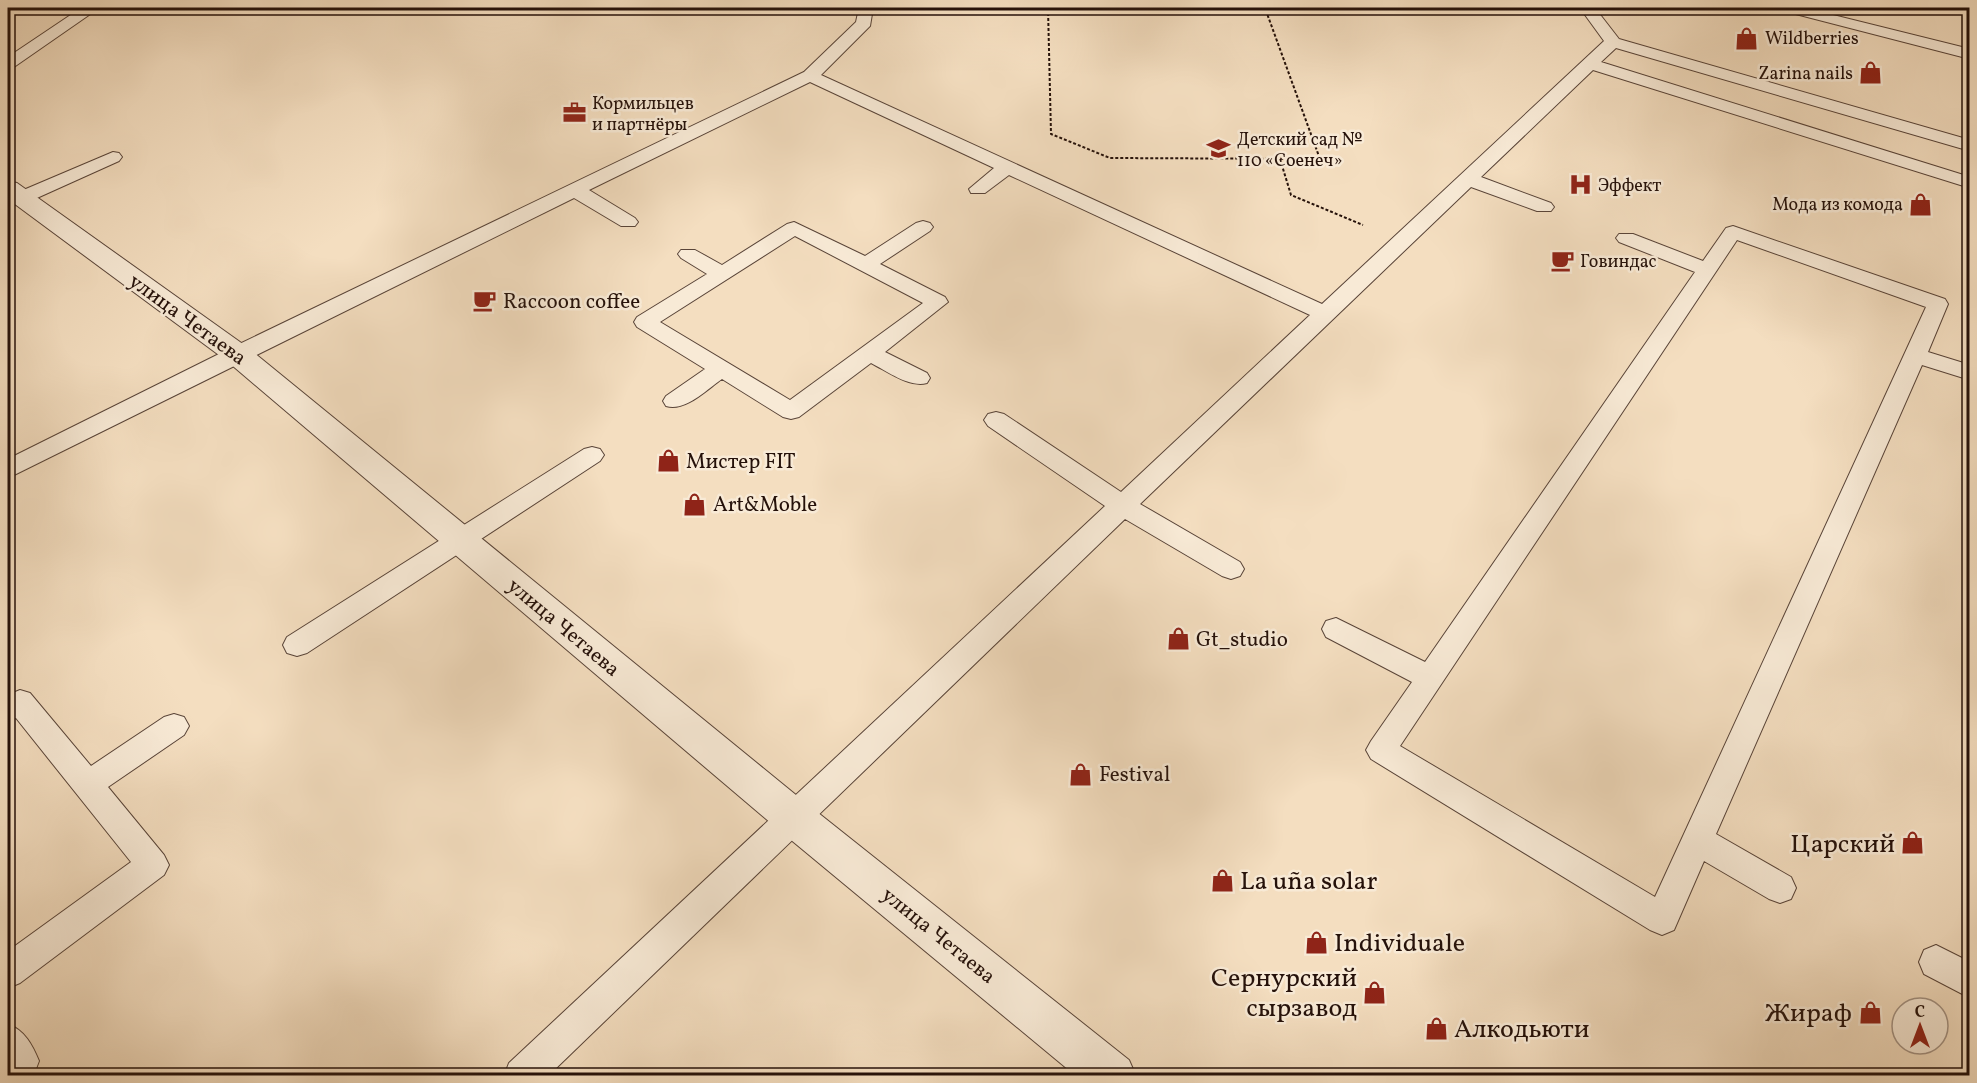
<svg xmlns="http://www.w3.org/2000/svg" width="1977" height="1083" font-family="Vollkorn,serif">
<style>
.lines{fill:none;stroke-linecap:round;stroke-linejoin:round}
.service-casing{stroke:#594438;stroke-width:2}
.minor-casing{stroke:#594438;stroke-width:2}
.path{stroke:#25110a;stroke-width:2;stroke-dasharray:3 2;stroke-linecap:butt}
.service{fill:#f8ead6;fill-rule:evenodd}
.minor{fill:#f8ead6;fill-rule:evenodd}
.labels{text-anchor:middle;stroke-width:5;stroke-linejoin:round;paint-order:stroke}
.far-poi-label{font-size:18px;fill:#25110a;stroke:#f8ead6;text-anchor:start}
.poi-label{font-size:21px;fill:#25110a;stroke:#f8ead6;text-anchor:start}
.street-label{font-size:21px;fill:#25110a;stroke:#f8ead6}
.near-poi-label{font-size:26px;fill:#25110a;stroke:#f8ead6;text-anchor:end}
</style>
<rect width="100%" height="100%" fill="#f4dec0"/>
<filter id="stains"><feTurbulence type="fractalNoise" baseFrequency=".00333" numOctaves="4"/><feColorMatrix values="0 0 0 0 .2 0 0 0 0 .09 0 0 0 0 .02 0 0 0 .5 -.17"/></filter>
<radialGradient id="worn" r=".72"><stop offset=".6" stop-color="#630" stop-opacity="0"/><stop offset="1" stop-color="#630" stop-opacity=".3"/></radialGradient>
<g class="lines">
<defs>
<path id="service" d="M81,8h18l-85,59 -6,2v-12z
M859,8h14l-3,18 -49,49 501,229 282,-263 -24,-33h15l24,31 351,101v11l-354,-103 -15,14 369,115v11l-377,-118 -112,107 70,26 3,4 -3,4h-14l-66,-24 -331,317 100,58 4,7 -4,7 -9,3 -9,-3 -97,-57 -577,557h-44l5,-13 596,-557 -117,-80 -4,-6 4,-6 8,-2 8,2 117,78 189,-177 -301,-140 -24,18h-14l-2,-4 25,-21 -184,-86 -221,108 46,28 3,4 -3,4h-14l-47,-28 -566,280v-19l221,-110 575,-277 52,-50z
M1781,8h24l165,41v10l-186,-48z
M113,152l6,1 3,4 -3,4 -91,41h-14l-2,-4 2,-4z
M923,221l7,2 3,4 -3,4 -50,33 65,33 3,5 -63,50 42,21 3,5 -3,5c-18,5 -40,-12 -56,-20l-72,54 -8,2 -8,-2 -61,-38c-16,11 -37,33 -56,27l-3,-5 3,-5 39,-27 -68,-42 -3,-5 3,-5 70,-43 -26,-16 -3,-4 3,-4h14l27,15 65,-41 7,-2 71,34 51,-33zM795,236l128,67 -133,97 -130,-78z
M1733,226l212,73 3,5 -20,48 42,13v15l-48,-15 -206,469 75,43 5,11 -5,11 -11,4 -11,-4 -65,-38 -30,69 -12,5 -12,-5 -279,-171 -5,-9 5,-9 41,-59 -86,-45 -4,-8 4,-8 10,-3 89,44 270,-390 -76,-30 -3,-4 3,-4h14l70,27 23,-33zM1737,240l189,67 -271,590 -255,-151z
M592,447l8,2 4,6 -4,6 -293,192 -10,3 -10,-3 -4,-8 4,-8 297,-188z
M20,690l10,3 61,73 73,-49 10,-3 10,3 5,9 -5,9 -76,52 56,68 5,10 -5,10 -144,108 -12,5v-37l123,-89 -115,-144 -8,3v-26z
M1936,945l34,17v36l-46,-24 -5,-12 5,-12z
M8,1024c17,7 24,20 31,37l-5,13 -21,2 -5,-4z"/>
<path id="minor" d="M8,181l9,2 230,164 560,457 322,256 7,16h-60l-297,-246 -552,-469 -219,-162z"/>
</defs>
<!-- service casing -->
<use href="#service" class="service-casing"/>
<!-- minor casing -->
<use href="#minor" class="minor-casing"/>
<!-- path -->
<path class="path" d="M1048,8l3,126 59,24 210,1 -55,-151
M1280,159l11,36 72,30"/>
<!-- service -->
<use href="#service" class="service"/>
<!-- minor -->
<use href="#minor" class="minor"/>
</g>
<!-- icons -->
<defs>
<symbol id="shop-bare" viewBox="-9 -9 18 18"><path d="M-5-2.5h2.3a2.7 3.5 0 0 1 5.4 0H5L5.5 6h-11ZM-1.5-2.5h3a1.5 2.3 0 0 0-3 0Z" fill="#8f2418" stroke="#f8ead6" stroke-width="2.5" paint-order="stroke"/></symbol>
<symbol id="office-bare" viewBox="-9 -9 18 18"><path d="M-6-3h4V-5.5h4V-3h4V5H-6ZM-1-4.5V-3h2v-1.5ZM-6 0V1H6V0Z" fill="#8f2418" stroke="#f8ead6" stroke-width="2.5" paint-order="stroke"/></symbol>
<symbol id="school-bare" viewBox="-9 -9 18 18"><path d="M0-5L7-2L0 1L-7-2ZM-4 1L0 2.5L4 1V4Q0 6-4 4Z" fill="#8f2418" stroke="#f8ead6" stroke-width="2.5" paint-order="stroke"/></symbol>
<symbol id="hospital-bare" viewBox="-9 -9 18 18"><path d="M-5-5h3v3.5h4V-5h3V5h-3V1.5h-4V5h-3Z" fill="#8f2418" stroke="#f8ead6" stroke-width="2.5" paint-order="stroke"/></symbol>
<symbol id="cafe-bare" viewBox="-9 -9 18 18"><path d="M-5.5-4.5H6V0H3Q3 3.5 0 3.5H-2.5Q-5.5 3.5-5.5 0ZM3-3.2v2h1.7v-2ZM-6 4.5H4V6H-6Z" fill="#8f2418" stroke="#f8ead6" stroke-width="2.5" paint-order="stroke"/></symbol>
</defs>
<g fill-rule="evenodd">
<use href="#shop-bare" x="1730" y="22" width="33" height="33"/>
<use href="#shop-bare" x="1854" y="56" width="33" height="33"/>
<use href="#office-bare" x="558" y="96" width="33" height="33"/>
<use href="#school-bare" x="1202" y="132" width="33" height="33"/>
<use href="#hospital-bare" x="1564" y="168" width="33" height="33"/>
<use href="#shop-bare" x="1904" y="188" width="33" height="33"/>
<use href="#cafe-bare" x="1546" y="244" width="33" height="33"/>
<use href="#cafe-bare" x="468" y="284" width="33" height="33"/>
<use href="#shop-bare" x="652" y="444" width="33" height="33"/>
<use href="#shop-bare" x="678" y="488" width="33" height="33"/>
<use href="#shop-bare" x="1162" y="622" width="33" height="33"/>
<use href="#shop-bare" x="1064" y="758" width="33" height="33"/>
<use href="#shop-bare" x="1896" y="826" width="33" height="33"/>
<use href="#shop-bare" x="1206" y="864" width="33" height="33"/>
<use href="#shop-bare" x="1300" y="926" width="33" height="33"/>
<use href="#shop-bare" x="1358" y="976" width="33" height="33"/>
<use href="#shop-bare" x="1854" y="996" width="33" height="33"/>
<use href="#shop-bare" x="1420" y="1012" width="33" height="33"/>
</g>
<g class="labels">
<!-- far-poi labels -->
<g class="far-poi-label">
<text x="1765" y="44">Wildberries</text>
<text x="1853" y="79" text-anchor="end">Zarina nails</text>
<text x="592" y="109">Кормильцев<tspan x="592" dy="21">и партнёры</tspan></text>
<text x="1237" y="145">Детский сад №<tspan x="1237" dy="21">110 «Соенеч»</tspan></text>
<text x="1598" y="191">Эффект</text>
<text x="1903" y="210" text-anchor="end">Мода из комода</text>
<text x="1580" y="267">Говиндас</text>
</g>
<!-- poi labels -->
<g class="poi-label">
<text x="503" y="308">Raccoon coffee</text>
<text x="686" y="468">Мистер FIT</text>
<text x="713" y="511">Art&amp;Moble</text>
<text x="1196" y="646">Gt_studio</text>
<text x="1099" y="781">Festival</text>
</g>
<!-- street labels -->
<g class="street-label">
<text transform="translate(188 319) rotate(36)" y="7">улица Четаева</text>
<text transform="translate(564 627) rotate(40)" y="7">улица Четаева</text>
<text transform="translate(939 935) rotate(39)" y="7">улица Четаева</text>
</g>
<!-- near-poi labels -->
<g class="near-poi-label">
<text x="1895" y="852">Царский</text>
<text x="1240" y="889" text-anchor="start">La uña solar</text>
<text x="1334" y="951" text-anchor="start">Individuale</text>
<text x="1357" y="986">Сернурский<tspan x="1357" dy="30">сырзавод</tspan></text>
<text x="1852" y="1021">Жираф</text>
<text x="1454" y="1037" text-anchor="start">Алкодьюти</text>
</g>
</g>
<!-- margin -->
<rect width="1977" height="1083" fill="none" stroke="#f4dec0" stroke-width="30"/>
<rect x="9" y="9" width="1959" height="1065" fill="none" stroke="#25110a" stroke-width="3"/>
<rect x="15" y="15" width="1947" height="1053" fill="none" stroke="#25110a" stroke-width="1.5"/>
<!-- north arrow -->
<g transform="translate(1920 1026)"><circle r="28" fill="#f8ead6" stroke="#a49384" stroke-width="1.5"/>
<path d="M0-4.5L10 22L0 15L-10 22Z" fill="#8f2418"/>
<text y="-9" font-size="16" font-weight="bold" text-anchor="middle" fill="#25110a">С</text>
</g>
<rect width="100%" height="100%" filter="url(#stains)"/>
<rect width="100%" height="100%" fill="url(#worn)"/>
</svg>
